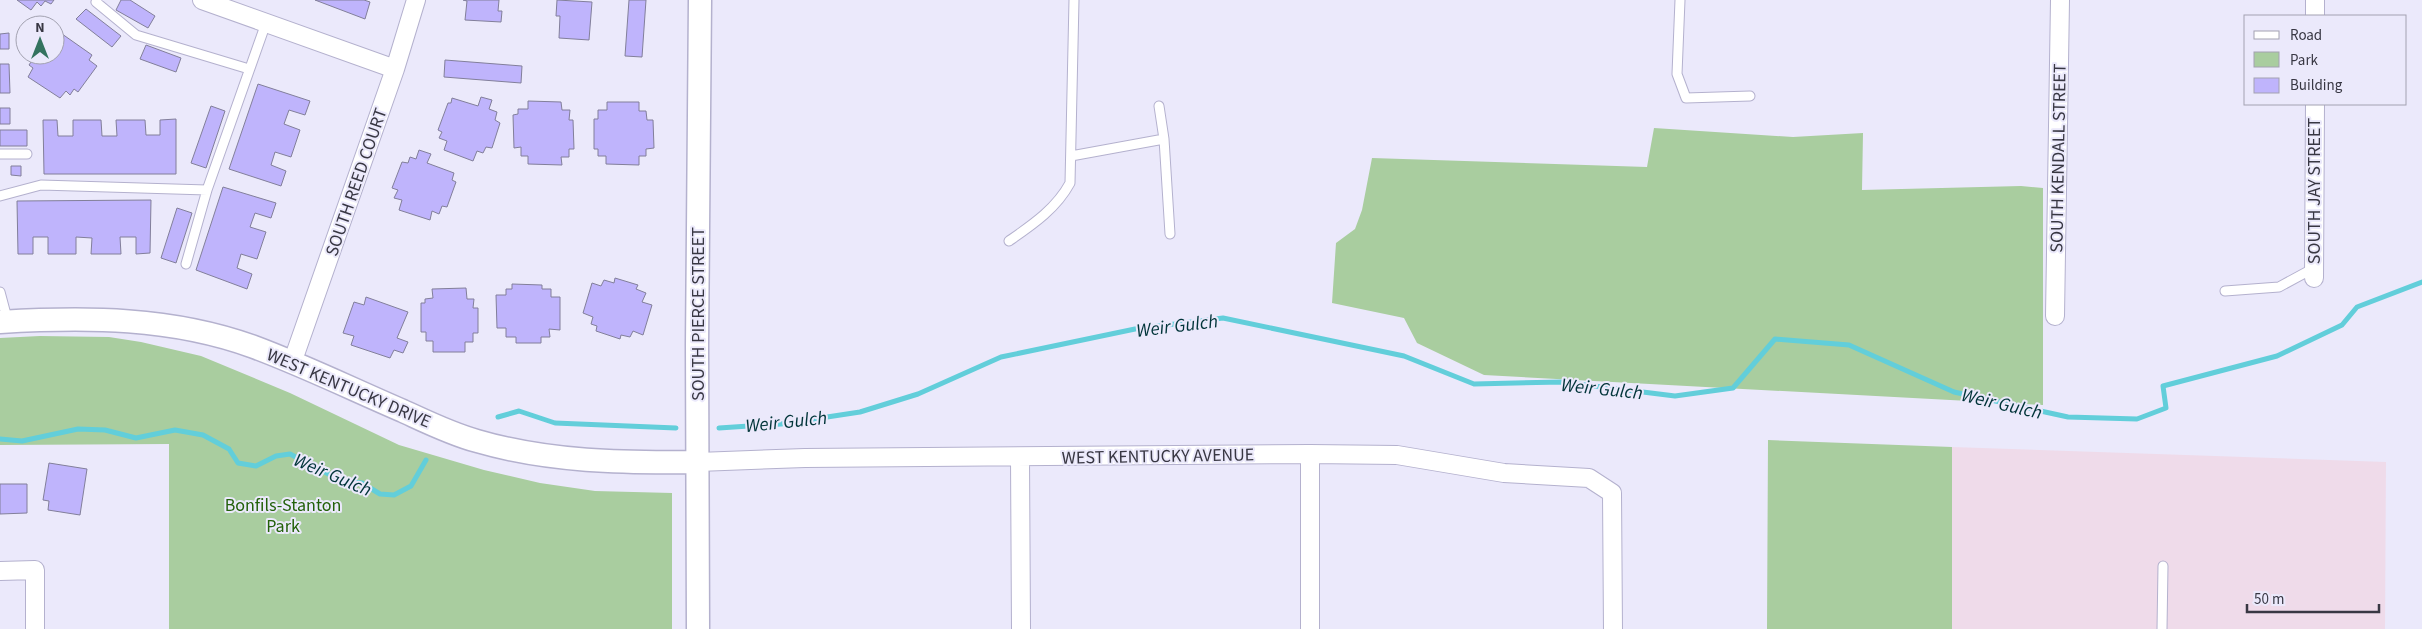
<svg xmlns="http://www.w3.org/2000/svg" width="2422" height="629" font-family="'Source Sans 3',sans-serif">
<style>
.commercial{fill:#efdbea}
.green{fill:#a9cd9f}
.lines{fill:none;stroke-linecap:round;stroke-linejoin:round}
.stream{stroke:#62ceda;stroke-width:5}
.building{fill:#bfb4fc;stroke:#827f9a}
.service-casing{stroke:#b4b1ce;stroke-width:11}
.minor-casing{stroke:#b4b1ce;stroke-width:20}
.tertiary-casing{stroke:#b4b1ce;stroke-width:25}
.service{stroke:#fff;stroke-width:9}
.minor{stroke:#fff;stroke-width:18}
.tertiary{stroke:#fff;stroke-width:22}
.labels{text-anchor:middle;stroke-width:4;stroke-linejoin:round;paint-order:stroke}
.street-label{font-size:18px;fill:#383743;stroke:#ebe9fb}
.park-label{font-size:18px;fill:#23610a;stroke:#ebe9fb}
.water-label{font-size:19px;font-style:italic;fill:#003439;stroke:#ebe9fb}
</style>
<rect width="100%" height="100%" fill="#ebe9fb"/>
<!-- commercial -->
<path class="commercial" d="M1952,447l434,15 -1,167h-433z"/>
<!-- green -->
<path class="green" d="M1654,128l139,9 70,-4 -1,57 159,-4 22,2v217l-559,-30 -67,-32 -13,-25 -72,-15 4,-60 19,-14 7,-19 10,-52 275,9z
M40,336l69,1 32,5 60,14 89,37 109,52 85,25 56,13 55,8 77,2v136h-503v-185l-169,1v-107z
M1768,440l184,7v182h-185z"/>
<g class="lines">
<!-- stream -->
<path class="stream" d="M498,417l21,-6 36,12 121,5
M719,428l62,-4 79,-12 58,-18 83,-37 134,-28 88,-11 181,38 70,28 88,-2 113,14 58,-8 42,-49 74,6 105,47 114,25 69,2 29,-11 -3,-22 114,-30 65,-31 15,-18 65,-25
M0,439l22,2 56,-12 27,1 31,8 39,-8 28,5 26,14 9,14 18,3 20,-10 14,-2 52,27 20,2 18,11 14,1 17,-9 15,-26"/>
</g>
<!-- building -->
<path class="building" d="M17,0h37l-3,4 -6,-3 -4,5 -4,-4 -6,8z
M121,0h9l25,16 -7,12 -32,-18z
M315,0h49l6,2 -5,17z
M463,0h36l-1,11h4l-1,11 -36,-2 2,-19z
M557,0l35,2 -3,38 -30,-2 1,-22h-4z
M629,0h17l-4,57 -17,-1z
M86,9l35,27 -9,11 -36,-28z
M55,29l37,26 -3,5 8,6 -19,26 -4,-3 -4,6 -4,-4 -6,7 -32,-21 5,-9 -4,-3 4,-6 -3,-4h25z
M9,33v16h-9v-15z
M146,45l35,13 -5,14 -36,-13z
M445,60l77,6 -1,17 -77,-6z
M0,64h9l1,29h-10z
M258,84l52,17 -5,14 -16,-5 -5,14 16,6 -9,27 -16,-5 -4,13 15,6 -5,15 -52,-17z
M481,97l11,3 -3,9 8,3 -2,8 5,3 -8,25 -6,-1 -3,6 -6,-2 -4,10 -29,-11 3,-9 -8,-3 3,-6 -4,-2 10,-27h3l1,-5 26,8z
M528,101l33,1 1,8h8l-1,10h4l1,29h-5v8h-8l1,8 -34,-1v-8h-7v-9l-7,1 -1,-33 5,-1v-5h10z
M607,102h32v9h7l1,9h6l1,28 -8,1v7h-7v9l-33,-1v-8h-8v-7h-4v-30h4v-9h9z
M211,106l14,5 -19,57 -15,-5z
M0,108h10v16h-10z
M176,119v55h-132l-1,-54h14l1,16h15v-16h28l1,16h15l-1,-16h29l1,15h14v-15z
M0,130h27v16h-27z
M419,150l12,4 -4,9 27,10 -2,7 4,2 -9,25 -5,-1 -3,8 -7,-3 -2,9 -31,-10 3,-10 -8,-2 4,-8 -6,-2 10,-26 6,1 2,-6 6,2z
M11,166h10v10l-10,-1z
M223,187l53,16 -5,15 -16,-5 -5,14 16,5 -9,27 -16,-5 -4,14 15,6 -5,15 -51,-19z
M151,200l-1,53 -14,1v-17h-16l1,17h-30l1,-16 -16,-1v17h-28v-17h-15v17h-15l-1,-53z
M177,208l15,5 -16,50 -15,-5z
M615,278l23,7 -2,4 10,4 -4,9 10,3 -9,30 -10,-4 -3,6 -9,-2 -1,4 -24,-8 1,-5 -6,-2 2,-7 -10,-4 9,-30 9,3 3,-6 10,3z
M512,284l30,1v4h9v8h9v33l-11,-1 1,8h-9v6h-25v-6h-10v-9h-9l-1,-33h10v-6h6z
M466,288l1,11h7l-1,9h5v25h-5v9h-8v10h-32v-11h-7v-9h-5v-29h4v-4l8,-1 -1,-9z
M366,297l42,15 -11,26 11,4 -5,11 -9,-3 -4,8 -39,-13 3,-9 -11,-3 11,-31 10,3z
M49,463l38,6 -7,46 -32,-5 1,-9 -6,-1z
M0,484h27v29l-27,1z"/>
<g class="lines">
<defs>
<path id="service" d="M97,0l-1,2 40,33 113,34
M1680,0l-3,74 9,24 64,-2
M1164,139l6,95
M0,154h27
M1071,156l93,-17 -5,-33
M207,190l59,-167
M0,196l41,-11 166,5 -21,74
M1009,241c23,-16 47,-32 61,-58l4,-183
M2225,291l54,-4 35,-19
M0,292l8,30
M2162,629l1,-63"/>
<path id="minor" d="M202,0l193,69
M2315,16v-16
M2314,278l1,-174
M2055,316l5,-316
M292,363l103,-294 21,-69
M1310,454v175
M1020,457l1,172
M698,462l107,-4 505,-4 87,1 107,18 85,5 23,15 1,136
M0,571l35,-1v59"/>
<path id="tertiary" d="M0,322c86,-5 172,-5 254,25 51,19 100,43 149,64 24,11 48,23 74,30 72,21 146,22 221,21
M698,629l-1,-284 3,-345"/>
</defs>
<!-- service casing -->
<use href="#service" class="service-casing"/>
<!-- minor casing -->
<use href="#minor" class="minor-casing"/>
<!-- tertiary casing -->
<use href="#tertiary" class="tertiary-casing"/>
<!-- service -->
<use href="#service" class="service"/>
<!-- minor -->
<use href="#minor" class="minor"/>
<!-- tertiary -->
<use href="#tertiary" class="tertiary"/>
</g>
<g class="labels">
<!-- street labels -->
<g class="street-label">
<text transform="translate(2058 158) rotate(-89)" y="6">SOUTH KENDALL STREET</text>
<text transform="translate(356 182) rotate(-71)" y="6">SOUTH REED COURT</text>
<text transform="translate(2314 191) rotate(-90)" y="6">SOUTH JAY STREET</text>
<text transform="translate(698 314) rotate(-90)" y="6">SOUTH PIERCE STREET</text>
<text transform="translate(349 388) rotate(23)" y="6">WEST KENTUCKY DRIVE</text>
<text transform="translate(1158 456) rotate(-1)" y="6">WEST KENTUCKY AVENUE</text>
</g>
<!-- park labels -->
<g class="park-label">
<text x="283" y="511">Bonfils-Stanton<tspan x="283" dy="21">Park</tspan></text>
</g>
<!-- water labels -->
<g class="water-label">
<text transform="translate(1177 325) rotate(-7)" y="7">Weir Gulch</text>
<text transform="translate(1602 388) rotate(6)" y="7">Weir Gulch</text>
<text transform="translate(2002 403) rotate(13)" y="7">Weir Gulch</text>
<text transform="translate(786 421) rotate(-6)" y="7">Weir Gulch</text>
<text transform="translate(333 474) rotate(23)" y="7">Weir Gulch</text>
</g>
</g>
<!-- legend -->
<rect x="2244" y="15" width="162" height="90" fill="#ebe9fb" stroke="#a3a2b1"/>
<rect x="2254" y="31" width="25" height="8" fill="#ffffff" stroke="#a3a2b1"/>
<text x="2290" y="40" font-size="15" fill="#383743">Road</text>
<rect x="2254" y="52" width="25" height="15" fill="#a9cd9f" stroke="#a3a2b1"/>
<text x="2290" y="65" font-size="15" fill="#383743">Park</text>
<rect x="2254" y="78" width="25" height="15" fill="#bfb4fc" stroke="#a3a2b1"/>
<text x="2290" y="90" font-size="15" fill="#383743">Building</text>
<!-- north arrow -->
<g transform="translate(40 40)"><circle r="24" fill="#ebe9fb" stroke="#a3a2b1"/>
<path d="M0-4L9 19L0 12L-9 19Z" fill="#34735f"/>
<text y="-8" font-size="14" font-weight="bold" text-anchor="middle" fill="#383743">N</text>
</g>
<!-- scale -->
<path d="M2247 604v8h132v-8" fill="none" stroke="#383743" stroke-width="2.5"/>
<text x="2254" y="604" font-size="15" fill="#383743" stroke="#ebe9fb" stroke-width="4" paint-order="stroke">50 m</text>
</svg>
